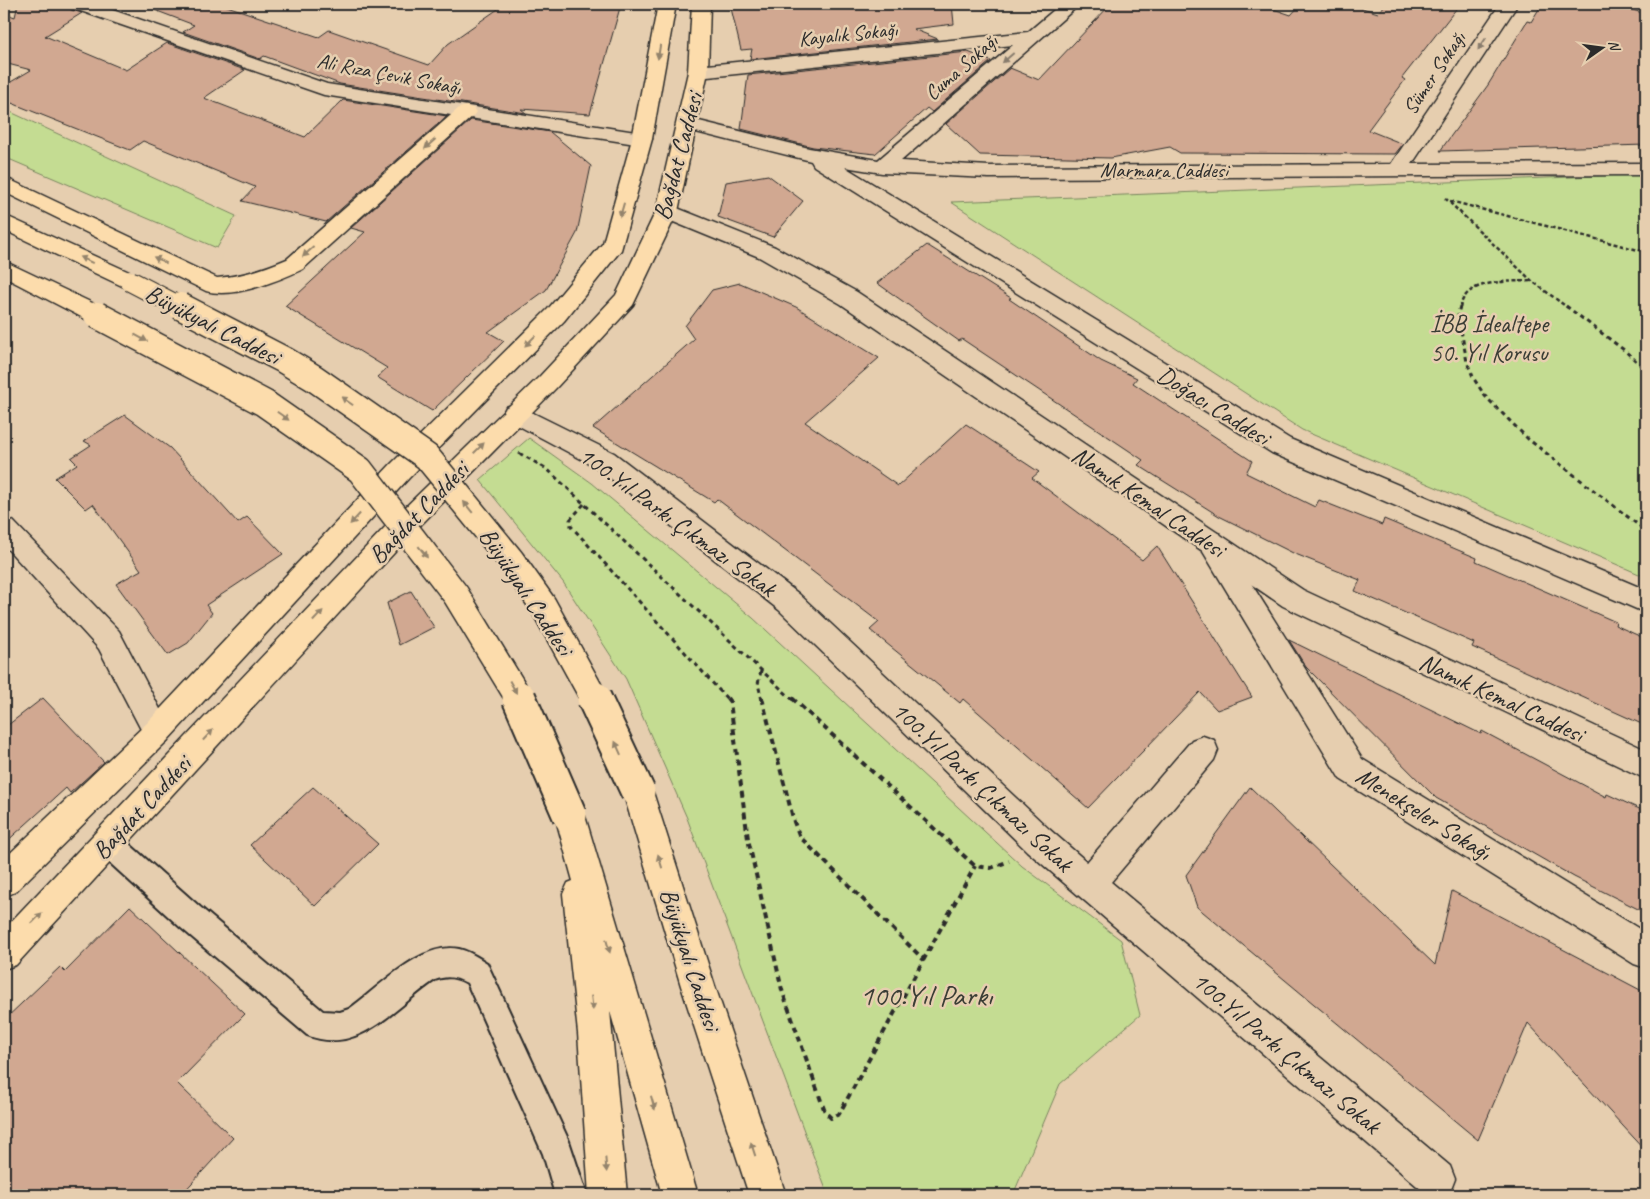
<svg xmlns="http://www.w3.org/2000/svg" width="1650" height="1199" font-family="Caveat,sans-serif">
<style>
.green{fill:#c4dc92;stroke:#78845e}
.building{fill:#d1a891;stroke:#2b2b2b}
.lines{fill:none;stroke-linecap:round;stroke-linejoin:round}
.service-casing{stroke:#2b2b2b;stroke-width:4}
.minor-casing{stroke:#2b2b2b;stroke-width:3}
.tertiary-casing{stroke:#2b2b2b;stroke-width:3}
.secondary-casing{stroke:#2b2b2b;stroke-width:3}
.primary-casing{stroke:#2b2b2b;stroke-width:3}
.trunk-casing{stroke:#2b2b2b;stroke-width:3}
.path-far2{stroke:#2b2b2b;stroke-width:2.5;stroke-dasharray:4 2.5;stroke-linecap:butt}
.path-far1{stroke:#2b2b2b;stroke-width:3;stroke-dasharray:4.5 4;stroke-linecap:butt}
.path{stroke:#2b2b2b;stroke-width:4;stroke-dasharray:6 4.5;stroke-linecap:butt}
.service{fill:#e6ceaf;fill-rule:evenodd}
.minor{fill:#e6ceaf;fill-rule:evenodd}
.tertiary{fill:#e6ceaf;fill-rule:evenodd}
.secondary{fill:#e6ceaf;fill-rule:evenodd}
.primary{fill:#fcdcac;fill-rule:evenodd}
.trunk{fill:#fcdcac;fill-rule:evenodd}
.trunk-bridge-far2-casing{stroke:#2b2b2b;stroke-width:22;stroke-linecap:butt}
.trunk-bridge-far1-casing{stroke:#2b2b2b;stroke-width:29;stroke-linecap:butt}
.trunk-bridge-casing{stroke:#2b2b2b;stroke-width:37;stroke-linecap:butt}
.trunk-bridge-far2{stroke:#fcdcac;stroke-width:20}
.trunk-bridge-far1{stroke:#fcdcac;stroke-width:26}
.trunk-bridge{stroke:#fcdcac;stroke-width:33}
.oneway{fill:#887c6d}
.oneway2{fill:#94846c}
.labels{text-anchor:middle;stroke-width:5;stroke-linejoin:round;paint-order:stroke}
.far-street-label{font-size:21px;fill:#2b2b2b;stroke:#e6ceaf}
.street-label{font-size:25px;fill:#2b2b2b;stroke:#e6ceaf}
.park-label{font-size:25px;fill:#3a3d35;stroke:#e6ceaf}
.near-park-label{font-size:30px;fill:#3a3d35;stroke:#e6ceaf}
</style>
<rect width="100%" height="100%" fill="#e6ceaf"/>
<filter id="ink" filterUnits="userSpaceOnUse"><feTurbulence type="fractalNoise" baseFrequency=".02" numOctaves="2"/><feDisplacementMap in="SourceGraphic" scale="10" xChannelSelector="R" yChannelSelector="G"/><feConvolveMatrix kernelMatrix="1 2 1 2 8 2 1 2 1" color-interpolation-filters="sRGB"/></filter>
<g filter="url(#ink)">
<!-- green -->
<path class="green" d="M4,109l232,107 -19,32 -213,-91z
M1646,174v403l-344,-147 -351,-228z
M529,438l63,45 161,135 269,248 99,74 19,75 -80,69 -47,111h-185l-141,-377 -61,-139 -63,-97 -83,-102z"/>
<!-- building -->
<path class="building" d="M18,4h49l4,6 11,3 -37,23 81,34 41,-27 78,27 -41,28 101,39 38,-37 104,16 -121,106 -84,-21 13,-14 -112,-46 -13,9 -126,-50v-14l27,-16 -27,-7v-50l11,4z
M144,4h77l98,33 10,-7 100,35 19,-21 57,-40h116l-31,110 -69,-5 5,4 -186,-29 -76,-28 -4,3 -77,-27 11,-7 -50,-19z
M730,4h222l2,20 -41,5 25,10 -188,20 2,-10 -11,1z
M1111,4h148l32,11 10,-11h49l28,9 8,-9h74l-58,74 3,2 -37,50 35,14 -8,10 -215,-1 -10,-6 -59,11 -131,-3 -34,-31 64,-56 29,12z
M1542,4h70l34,10v131l-206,6 48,-66 39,-64 4,1z
M968,52l23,9 -59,51 -5,-4 -52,46 -62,-7 -72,-18 7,-54z
M471,120l79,12 41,34 -14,67 -31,57 -58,42 16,9 -72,70 -55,-34 10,-9 -102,-62 80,-74 -14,-4z
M768,175l35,26 -30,36 -55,-20 8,-35z
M927,245l84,53 -2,1 92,62 36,17 -4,5 119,78 -6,12 69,34 4,-7 63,25 2,-6 93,39 -1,3 140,61 -1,3 31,14v87l-174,-79 2,-4 -119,-52 5,-11 -67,-27 -74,-37 -81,-51 5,-5 -181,-121 -3,2 -82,-58z
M740,283l56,24 83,51 -74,64 93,64 68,-62 73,48 -7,6 110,82 15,-14 95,151 -35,13 -17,-18 -112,116 -125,-109 -3,4 -90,-73 9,-8 -162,-123 -3,3 -121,-74 101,-89 -9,-13 27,-36z
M125,415l45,33 68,75 9,-6 36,37 -77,51 6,8 -24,30 -20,12 -52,-71 25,-14 -48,-66 -7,5 -31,-31 22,-14 -6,-6 20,-13 -7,-4z
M411,591l23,36 -35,18 -12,-42z
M1289,640l192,94 1,-3 124,66 1,-3 39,18v101l-72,-36 -138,-79 -130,-131z
M43,698l61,64 -34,31 -4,-5 -62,56v-116z
M313,787l65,57 -63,62 -65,-61z
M1250,787l185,178 17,-74 194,102v158l-118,-128 -50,117 -281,-233 -11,-32z
M130,906l115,108 -68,69 56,55 -52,57h-177v-175l56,-53 5,5z"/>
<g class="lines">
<defs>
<path id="service" d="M108,830l10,4 82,73 123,104 17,1 9,-3c29,-20 72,-68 110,-60 10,2 20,9 28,14l82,178 18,54h-32l-12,-41 -76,-171c-11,-6 -20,-8 -32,-3 -39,26 -77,77 -128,55l-127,-108 -82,-75 -4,-9 4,-9z"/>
<path id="minor" d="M1061,4h19l-179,157 88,5 402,-2 109,-160h18l-106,160 234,-1v12l-657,3 -107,-5 -37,-6 445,272 356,151v23l-374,-160 -458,-287 -3,-5 -131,-33 -3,-4 3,-4 7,-2 122,30 69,12 135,-115 -315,33 -7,-2 -3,-4 3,-4 7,-2 330,-34z
M515,404l99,49 185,141 250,235 38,33 105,-122 11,-4 11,4 4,10 -4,10 -103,122 339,284 5,13 -5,13c-10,4 -16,4 -26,0l-346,-297 -51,-44 -248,-241 -183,-143 -90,-48 -3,-6 3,-6z
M1211,531l9,3 142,225 284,174v35l-12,-4 -294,-185 -138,-229 -4,-8 4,-8z"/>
<path id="tertiary" d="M667,204l108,43 82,45 446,298 343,160v29l-363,-173 -442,-302 -82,-47 -100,-41 -3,-5 3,-5z"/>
<path id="secondary" d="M69,4h26l232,80 315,49 7,2 3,4 -3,4 -7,2 -318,-50 -252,-87z
M4,517l9,4 106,110 53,101 -5,9 -10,4 -10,-4 -48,-92 -95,-104z"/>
<path id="primary" d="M658,4h18l-24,135 -31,111 -57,71 -155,157 -242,263 -152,151 -11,5v-38l143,-136 244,-259 157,-155 55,-66 29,-104z
M692,4h18l-2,68 -30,139 -45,94 -77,83 -151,153 -389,424 -12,4v-40l383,-404 153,-149 76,-81 40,-84 32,-139z"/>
<path id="trunk" d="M466,106l7,2 3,4 -3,4 -170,153c-25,12 -70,30 -97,22l-202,-99v-15l213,101c25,-2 47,-9 70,-19l172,-151z
M4,215l134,61 3,5 -3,5 -8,3 -8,-3 -118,-56z
M4,261l101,48 3,6 -3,6 -8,2 -8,-2 -85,-44z
M638,778l11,4 4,10 62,194 71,209h-37l-68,-209 -58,-194 4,-10z
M570,801l11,5 4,10 113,379h-36l-52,-184 17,184h-38l-11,-162 -15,-139 5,-11 5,-2 -18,-65 4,-10z"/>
</defs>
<!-- service casing -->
<use href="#service" class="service-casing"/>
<!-- minor casing -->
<use href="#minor" class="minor-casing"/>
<!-- tertiary casing -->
<use href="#tertiary" class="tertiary-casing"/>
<!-- secondary casing -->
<use href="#secondary" class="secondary-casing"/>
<!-- primary casing -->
<use href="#primary" class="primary-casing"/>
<!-- trunk casing -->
<use href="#trunk" class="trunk-casing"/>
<!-- path-far2 -->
<path class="path-far2" d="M1445,198l87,83 36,27
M1450,201l196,51
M1460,308c5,-30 49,-26 72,-27"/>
<!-- path-far1 -->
<path class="path-far1" d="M1460,306l-2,8 9,48 7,17 11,17 43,43 118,92
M1566,306l58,44 22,20
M519,453l28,16 246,231
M584,504l-14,16 1,6 157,174
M761,671l-3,13 4,16"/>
<!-- path -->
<path class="path" d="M727,698l3,4 18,137 34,151 43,122 6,6 8,-4 136,-248
M762,698l32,124 6,15 124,123
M792,698l183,168 16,2 18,-7"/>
<!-- service -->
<use href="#service" class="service"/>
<!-- minor -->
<use href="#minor" class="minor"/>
<!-- tertiary -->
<use href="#tertiary" class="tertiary"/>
<!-- secondary -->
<use href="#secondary" class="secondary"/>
<!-- primary -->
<use href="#primary" class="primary"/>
<!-- trunk -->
<use href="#trunk" class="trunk"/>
<defs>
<path id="trunk-bridge-far2" d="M130,281l52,27"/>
<path id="trunk-bridge-far1" d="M180,306l104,54 30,18 113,79 84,103 32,45 52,95
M97,315l167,88 96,67 96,125 64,105"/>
<path id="trunk-bridge" d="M519,698l51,118
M594,698l44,94"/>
</defs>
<!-- trunk-bridge-far2 casing -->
<use href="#trunk-bridge-far2" class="trunk-bridge-far2-casing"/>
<!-- trunk-bridge-far1 casing -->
<use href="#trunk-bridge-far1" class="trunk-bridge-far1-casing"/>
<!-- trunk-bridge casing -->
<use href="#trunk-bridge" class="trunk-bridge-casing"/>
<!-- trunk-bridge-far2 -->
<use href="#trunk-bridge-far2" class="trunk-bridge-far2"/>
<!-- trunk-bridge-far1 -->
<use href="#trunk-bridge-far1" class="trunk-bridge-far1"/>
<!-- trunk-bridge -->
<use href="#trunk-bridge" class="trunk-bridge"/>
</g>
<!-- one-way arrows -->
<defs><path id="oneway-solid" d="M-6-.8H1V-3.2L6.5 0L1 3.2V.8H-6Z" transform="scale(1.25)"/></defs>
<g class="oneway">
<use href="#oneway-solid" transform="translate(1482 44) rotate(124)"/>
<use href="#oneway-solid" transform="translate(1008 58) rotate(139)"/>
</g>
<g class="oneway2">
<use href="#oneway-solid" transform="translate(659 52) rotate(99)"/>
<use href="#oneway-solid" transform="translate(430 144) rotate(138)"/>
<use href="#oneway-solid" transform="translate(622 210) rotate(106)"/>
<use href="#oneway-solid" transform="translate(308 252) rotate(138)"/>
<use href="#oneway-solid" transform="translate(86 260) rotate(-155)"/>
<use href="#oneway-solid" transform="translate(160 260) rotate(-154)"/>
<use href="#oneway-solid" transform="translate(141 338) rotate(28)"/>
<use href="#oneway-solid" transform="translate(530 341) rotate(135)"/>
<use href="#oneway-solid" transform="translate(347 401) rotate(-145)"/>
<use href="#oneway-solid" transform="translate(283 416) rotate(35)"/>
<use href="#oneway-solid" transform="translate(479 448) rotate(-45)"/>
<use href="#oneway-solid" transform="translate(468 507) rotate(-129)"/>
<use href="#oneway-solid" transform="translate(355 519) rotate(133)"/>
<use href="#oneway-solid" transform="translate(423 552) rotate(52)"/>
<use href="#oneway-solid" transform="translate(318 616) rotate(-47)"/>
<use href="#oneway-solid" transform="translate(513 687) rotate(61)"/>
<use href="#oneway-solid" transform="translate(208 735) rotate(-47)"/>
<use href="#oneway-solid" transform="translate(618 748) rotate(-114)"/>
<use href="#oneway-solid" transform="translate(660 861) rotate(-107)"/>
<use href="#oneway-solid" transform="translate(37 918) rotate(-46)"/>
<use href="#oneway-solid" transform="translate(608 946) rotate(74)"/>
<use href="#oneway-solid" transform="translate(592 1003) rotate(83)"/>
<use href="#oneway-solid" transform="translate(653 1103) rotate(74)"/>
<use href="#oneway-solid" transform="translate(753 1149) rotate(-108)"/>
<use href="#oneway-solid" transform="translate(606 1165) rotate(85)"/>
</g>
</g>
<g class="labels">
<!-- far-street labels -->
<g class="far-street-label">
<text transform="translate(848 34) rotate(-6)" y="7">Kayalık Sokağı</text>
<text transform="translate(961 67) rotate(-41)" y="7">Cuma Sokağı</text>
<text transform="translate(1434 73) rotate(-56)" y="7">Sümer Sokağı</text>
<text transform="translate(389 74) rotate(11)" y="7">Ali Rıza Çevik Sokağı</text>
<text x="1164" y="177">Marmara Caddesi</text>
</g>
<!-- street labels -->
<g class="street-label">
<text transform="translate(677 156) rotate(-75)" y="9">Bağdat Caddesi</text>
<text transform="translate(213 324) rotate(27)" y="9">Büyükyalı Caddesi</text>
<text transform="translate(1214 405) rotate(32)" y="9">Doğacı Caddesi</text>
<text transform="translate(1149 501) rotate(34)" y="9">Namık Kemal Caddesi</text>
<text transform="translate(418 512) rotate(-46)" y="9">Bağdat Caddesi</text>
<text transform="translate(678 521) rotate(36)" y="9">100.Yıl Parkı Çıkmazı Sokak</text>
<text transform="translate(527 591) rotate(56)" y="9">Büyükyalı Caddesi</text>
<text transform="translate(1502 697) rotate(25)" y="9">Namık Kemal Caddesi</text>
<text transform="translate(983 786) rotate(43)" y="9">100.Yıl Parkı Çıkmazı Sokak</text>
<text transform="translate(141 807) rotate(-47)" y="9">Bağdat Caddesi</text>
<text transform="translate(1424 813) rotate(32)" y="9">Menekşeler Sokağı</text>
<text transform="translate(691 959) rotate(72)" y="9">Büyükyalı Caddesi</text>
<text transform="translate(1287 1052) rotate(40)" y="9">100.Yıl Parkı Çıkmazı Sokak</text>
</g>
<!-- park labels -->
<g class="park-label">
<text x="1489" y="332">İBB İdealtepe<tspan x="1489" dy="29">50. Yıl Korusu</tspan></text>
</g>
<!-- near-park labels -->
<g class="near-park-label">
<text x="926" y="1005">100.Yıl Parkı</text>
</g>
</g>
<!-- margin -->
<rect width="1650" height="1199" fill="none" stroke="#e6ceaf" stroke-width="20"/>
<rect x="10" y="10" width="1630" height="1179" fill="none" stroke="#2b2b2b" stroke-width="2" filter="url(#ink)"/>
<!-- north arrow -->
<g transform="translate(1602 48) rotate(76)" stroke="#e6ceaf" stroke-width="4" paint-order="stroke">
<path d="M0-4L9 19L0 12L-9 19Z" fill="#2b2b2b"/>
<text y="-8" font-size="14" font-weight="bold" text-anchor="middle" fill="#2b2b2b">N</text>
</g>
</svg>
